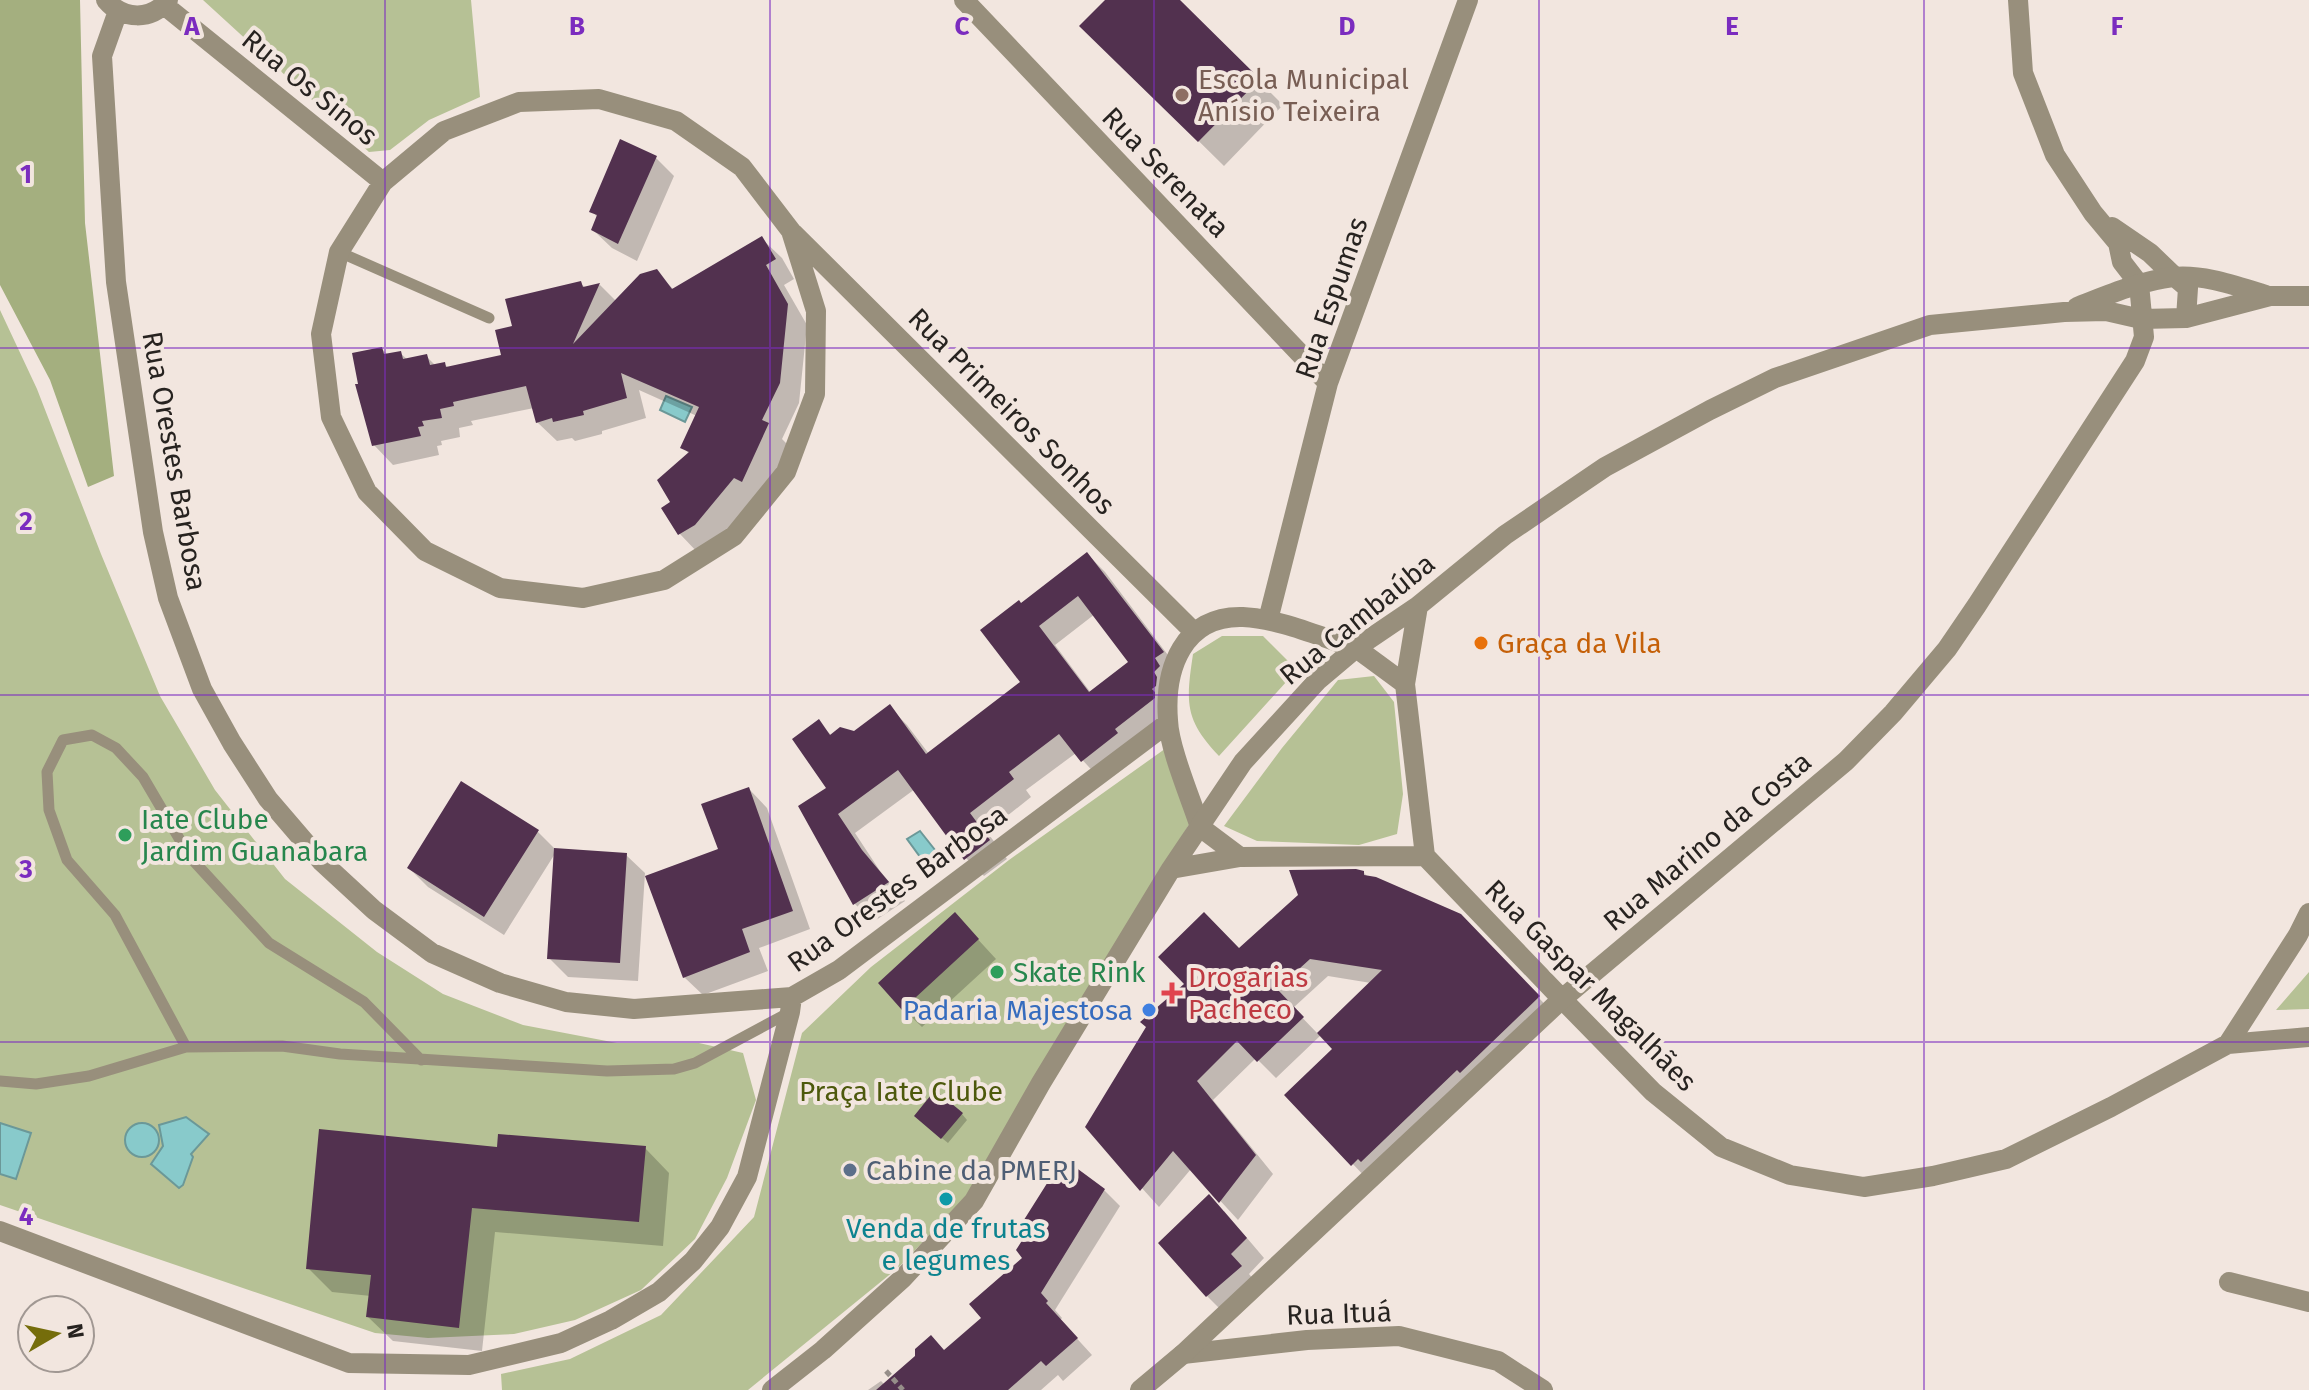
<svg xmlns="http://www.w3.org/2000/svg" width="2309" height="1390" font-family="'Fira Sans',sans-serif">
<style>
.green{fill:#b6c195}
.forest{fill:#a4af7f}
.water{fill:#88cacb;stroke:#6b9898;stroke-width:2}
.shadow{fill:#0003;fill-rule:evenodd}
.building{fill:#52314f;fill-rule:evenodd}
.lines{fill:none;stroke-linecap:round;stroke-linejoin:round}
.path{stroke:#968e89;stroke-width:5;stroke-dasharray:6 4;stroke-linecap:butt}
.service{stroke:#988f7c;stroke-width:11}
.minor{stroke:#988f7c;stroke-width:20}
.tertiary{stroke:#988f7c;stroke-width:20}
.grid{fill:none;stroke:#7b2cbf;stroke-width:2;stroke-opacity:0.55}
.education-dot{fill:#8d6e63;stroke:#f2e6df;stroke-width:3}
.food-dot{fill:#e8710a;stroke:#f2e6df;stroke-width:3}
.leisure-dot{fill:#2e9e5b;stroke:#f2e6df;stroke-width:3}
.health-dot{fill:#e0444e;stroke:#f2e6df;stroke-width:3}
.shop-dot{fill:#3f7fe0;stroke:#f2e6df;stroke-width:3}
.service-dot{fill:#5c6f8a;stroke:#f2e6df;stroke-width:3}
.culture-dot{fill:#0f9aa8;stroke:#f2e6df;stroke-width:3}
.labels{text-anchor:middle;stroke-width:8;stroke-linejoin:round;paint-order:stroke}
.education-label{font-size:28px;fill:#785e54;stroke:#f2e6df;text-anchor:start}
.street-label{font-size:28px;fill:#272320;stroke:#f2e6df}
.food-label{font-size:28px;fill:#c56008;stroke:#f2e6df;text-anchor:start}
.leisure-label{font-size:28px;fill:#27864d;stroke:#f2e6df;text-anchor:start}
.health-label{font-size:28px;fill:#be3a42;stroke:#f2e6df;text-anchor:start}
.shop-label{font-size:28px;fill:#366cbe;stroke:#f2e6df;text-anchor:end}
.park-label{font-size:28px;fill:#4d590c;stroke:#f2e6df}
.service-label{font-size:28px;fill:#4e5e75;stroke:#f2e6df;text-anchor:start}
.culture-label{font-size:28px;fill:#0d838f;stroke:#f2e6df}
.grid-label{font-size:26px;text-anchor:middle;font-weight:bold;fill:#7b2cbf;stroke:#f2e6df;stroke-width:8;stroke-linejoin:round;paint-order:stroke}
</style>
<rect width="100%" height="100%" fill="#f2e6df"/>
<!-- green -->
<path class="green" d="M203,0h268l9,97 -51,23 -39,30 -21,2z
M0,310l37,79 64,165 59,142 55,94 70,89 92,73 66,42 80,31 94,18h82l44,10 13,47 -29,78 -32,61 -54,51 -66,30 -61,14 -86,4 -53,-5 -375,-128z
M1222,636h41l34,34 -78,86c-35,-37 -33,-54 -26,-102z
M1374,676l20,26 9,92 -6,40 -38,11 -102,-4 -33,-15 58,-78 56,-68z
M1169,746l22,75 -222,372 -70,74 -151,123h-246l-1,-16 69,-15 91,-44 93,-98 48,-184 69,-66 138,-107z
M2309,972v37l-33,1z"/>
<!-- forest -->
<path class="forest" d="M0,0h80l5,223 29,253 -26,11 -38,-107 -50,-95z"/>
<!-- water -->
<path class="water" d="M666,396l26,11 -7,15 -25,-12z
M920,831l19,24 -13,10 -19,-26z
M186,1117l23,17 -18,20 2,3 -10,28 -4,3 -28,-24 12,-18 -4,-21z
M125 1140a17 17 0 1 1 34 0a17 17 0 1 1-34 0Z
M0,1123l31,10 -15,46 -16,-5z"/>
<!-- shadow -->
<path class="shadow" d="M1108,0h69l106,105 -59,61 -142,-140z
M655,157l19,19 -37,85 -25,-13 -19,-18 5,-12 -6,-7z
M762,239l20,19 12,21 -10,6 23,40 -8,78 -17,36 6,6 -26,55 -47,44 -16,10 -19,-20 -16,-25 9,-6 16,-49 -6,-7 14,-31 -58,-26 7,28 -44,13v3l-27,7 -3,-3 -15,3 -20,-19 -3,-14 -63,13 2,4 -14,3 1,9 -19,4 1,4 -5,1 2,9 -46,10 -19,-20 8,-96 6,6 12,-2 8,7 18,-4 10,10 8,-2 5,4 55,-11 10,-29 67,-44 5,4 14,-3 16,16 40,-29 18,18z
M1087,554l18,18 75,99 -6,33 -74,75 -24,-26 -50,37 5,7 -44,35 20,27 -23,17 -18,-18 -51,-69 -60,44 25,38 25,30 -32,21 -18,-18 -27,-116 -10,-66 14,14 22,-3 35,-26 18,18 22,29 93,-72v-77zM1095,614l36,48 -40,31 -36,-48z
M749,789l18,19 43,121 -51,19 9,23 -65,24 -19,-18 36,-127z
M538,832l18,18 70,5 19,18 -7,108 -70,-4 -19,-19 7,-106 -52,83 -76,-48 -19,-19z
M1364,873l5,5 109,56 78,82 -186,166 -83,-87 48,-46 -14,-14 -45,43 -20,-20 -43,42 60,74 -35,46 -47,-51 -32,38 -72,-80 152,-176zM1328,976l43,7 -53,51 -25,-26z
M973,934l23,25 -74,68 -19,-18z
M962,1114l5,6 -19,23 -26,-21z
M645,1148l24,25 -6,73 -168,-14 -13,119 -89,-10 -25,-24 3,-21 -39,-4 -24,-24 191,-119z
M1104,1190l16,16 -65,104 7,8 -2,2 32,35 -29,26 -5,-6 -17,15h-173l13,-9 4,4 60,-33 39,-34z
M1224,1211l40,47 -15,16 10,12 -33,29 -19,-19z"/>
<!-- building -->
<path class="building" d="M1105,0h75l80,79 -62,63 -119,-116z
M620,139l37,17 -39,88 -27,-14 6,-15 -8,-3z
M762,236l14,23 -10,6 22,39 -8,79 -18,37 7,3 -27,59 -8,-4 -39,47 -17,10 -17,-27 9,-6 -13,-22 32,-28 -9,-4 19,-41 -78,-34 6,25 -44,13 1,4 -31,7 -1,-4 -16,5 -10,-37 -73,16 1,4 -14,3 2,9 -20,3 2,5 -6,1 3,9 -49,10 -17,-62h3l-6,-31 30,-6 2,7 17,-3 2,8 24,-5 3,11 15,-3 1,5 55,-12 -6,-25 17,-4 -7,-27 76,-18 2,6 17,-4 -27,61 67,-70 17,-5 15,20z
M1087,552l77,100 -9,6 5,8 -6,6 3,5 -1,9 -4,3 3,3v6l-40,31 3,4 -37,29 -22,-28 -50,38 5,7 -44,34 20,27 -26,20 -66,-90 -60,44 24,36 27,32 -36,23 -55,-99 28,-18 -34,-49 27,-20 11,16 10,-8 14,4 36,-27 36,50 94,-72 -40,-52 39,-30 2,3zM1078,596l50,66 -39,30 -50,-66z
M461,781l78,49 -55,87 -77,-49z
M749,787l44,124 -51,18 8,23 -67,26 -38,-102 73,-27 -17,-45z
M554,848l73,5 -7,110 -73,-4z
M1356,869l8,2v4l12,2 85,37 79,82 -80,77 -3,-3 -96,92 -3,-3 -7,7 -67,-71 48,-46 -15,-16 65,-63 -72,-11 -33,30 27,28 -47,45 -20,-21 -40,40 59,74 -37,48 -46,-52 -33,40 -55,-64 61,-100 -6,-5 44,-38 -26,-27 46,-45 35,36 59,-53 -9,-25z
M955,912l24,27 -77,71 -24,-27z
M935,1090l28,23 -22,26 -27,-23z
M319,1129l178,18 1,-13 148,12 -7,76 -167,-14 -13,120 -93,-11 5,-42 -65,-6z
M1063,1158l42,31 -64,104 7,8 -2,2 32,35 -32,28 -5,-5 -33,29h-132l39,-34v-7l16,-14 13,15 37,-32 -12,-14 53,-46 -6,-8 14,-22 -8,-5z
M1209,1194l38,44 -16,16 11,12 -36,31 -48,-54z"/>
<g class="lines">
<!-- path -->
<path class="path" d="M886,1371l17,19"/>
<!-- service -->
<path class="service" d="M339,252l150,66
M186,1047l-71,-132 -48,-55 -18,-50 -2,-38 16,-32 29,-5 24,13 27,29 47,80 79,86 95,59 57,58
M0,1081l36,3 53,-8 97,-29 96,-1 58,8 267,17 67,-2 21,-6 95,-51"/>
<!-- minor -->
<path class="minor" d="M106,0c17,20 45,21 62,0
M964,0l364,383
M2018,0l5,73 32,82 38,58 25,30 4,19 17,22
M164,5l219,177
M118,11l-16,45 14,226 37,250 15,66 34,91 30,54 36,56 54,63 52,48 58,43 68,30 66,19 68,7 158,-12 47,-27 329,-247
M2112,227l38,26 25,24
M791,231l25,80 -1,83 -29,78 -52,64 -70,44 -81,18 -83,-10 -75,-37 -58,-59 -36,-75 -10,-83 18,-82 44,-70 61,-51 75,-29 80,-3 77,22 66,46 49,64 402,400
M1268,620l60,-237 140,-383
M1200,827c-9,-28 -31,-79 -32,-107 -4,-51 15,-105 75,-103 38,2 77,20 113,31
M1562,999l91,93 68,55 69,28 74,12 69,-11 73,-17 105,-52 117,-63 81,-7
M2228,1044l70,-109 11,-22
M0,1231l349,132 120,2 92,-22 50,-23 48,-28 34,-31 27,-34 27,-50 43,-165 2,-15
M2229,1282l80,20
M1183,1354l124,-14 92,-4 99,25 45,29"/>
<!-- tertiary -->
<path class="tertiary" d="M2175,277l13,11 -2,30
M2077,307c31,-12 63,-26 96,-30 31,-3 63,9 93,18
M1418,606l-13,78 20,172 137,143
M1356,648l49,36
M1200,827l40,30
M1171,869l69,-12 185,-1
M772,1390l51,-40 80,-72 71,-77 67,-118 130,-214 72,-107 75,-82 38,-32 62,-42 87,-71 100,-68 105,-57 65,-32 155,-53 134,-13 42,-1 35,8 45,-1 84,-22h39
M1140,1390l43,-36 379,-355 284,-238 47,-48 54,-64 30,-44 158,-244 9,-24 -5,-53"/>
</g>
<!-- grid -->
<path class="grid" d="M385,0v1390M770,0v1390M1154,0v1390M1539,0v1390M1924,0v1390M0,348h2309M0,695h2309M0,1042h2309"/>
<!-- markers -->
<circle class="education-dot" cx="1182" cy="95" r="8"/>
<circle class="food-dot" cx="1481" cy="643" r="8"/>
<g class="leisure-dot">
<circle cx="125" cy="835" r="8"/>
<circle cx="997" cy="972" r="8"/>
</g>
<path class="health-dot" d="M1168 981h8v8h8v8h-8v8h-8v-8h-8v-8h8z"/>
<circle class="shop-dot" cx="1149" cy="1010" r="8"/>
<circle class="service-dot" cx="850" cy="1170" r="8"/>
<circle class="culture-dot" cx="946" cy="1199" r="8"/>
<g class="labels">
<!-- education labels -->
<g class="education-label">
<text x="1198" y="89">Escola Municipal<tspan x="1198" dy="32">Anísio Teixeira</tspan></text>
</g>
<!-- street labels -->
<g class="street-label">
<text transform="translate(310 87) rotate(39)" y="10">Rua Os Sinos</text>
<text transform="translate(1166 172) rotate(46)" y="10">Rua Serenata</text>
<text transform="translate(1331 298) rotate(-71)" y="10">Rua Espumas</text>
<text transform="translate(1012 411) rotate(45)" y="10">Rua Primeiros Sonhos</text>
<text transform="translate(175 461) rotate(80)" y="10">Rua Orestes Barbosa</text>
<text transform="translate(1357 619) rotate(-39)" y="10">Rua Cambaúba</text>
<text transform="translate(1707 841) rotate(-40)" y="10">Rua Marino da Costa</text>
<text transform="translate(897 888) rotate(-36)" y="10">Rua Orestes Barbosa</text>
<text transform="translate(1591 985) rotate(45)" y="10">Rua Gaspar Magalhães</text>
<text transform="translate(1339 1313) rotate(-2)" y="10">Rua Ituá</text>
</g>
<!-- food labels -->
<g class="food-label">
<text x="1497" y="653">Graça da Vila</text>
</g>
<!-- leisure labels -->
<g class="leisure-label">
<text x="141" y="829">Iate Clube<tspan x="141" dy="32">Jardim Guanabara</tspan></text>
<text x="1013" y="982">Skate Rink</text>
</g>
<!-- health labels -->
<g class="health-label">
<text x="1188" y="987">Drogarias<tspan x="1188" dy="32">Pacheco</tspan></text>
</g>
<!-- shop labels -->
<g class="shop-label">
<text x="1133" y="1020">Padaria Majestosa</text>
</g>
<!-- park labels -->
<g class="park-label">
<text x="901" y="1101">Praça Iate Clube</text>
</g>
<!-- service labels -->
<g class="service-label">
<text x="866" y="1180">Cabine da PMERJ</text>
</g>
<!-- culture labels -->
<g class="culture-label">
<text x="946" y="1238">Venda de frutas<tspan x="946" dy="32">e legumes</tspan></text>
</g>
</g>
<g class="grid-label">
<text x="192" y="35">A</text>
<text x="577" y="35">B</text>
<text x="962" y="35">C</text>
<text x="1347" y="35">D</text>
<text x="1732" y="35">E</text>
<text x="2117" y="35">F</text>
<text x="26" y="183">1</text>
<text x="26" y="530">2</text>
<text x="26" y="878">3</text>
<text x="26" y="1225">4</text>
</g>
<!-- north arrow -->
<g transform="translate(56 1334) rotate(81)"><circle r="38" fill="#f2e6df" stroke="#a19893" stroke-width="2"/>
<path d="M0-6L14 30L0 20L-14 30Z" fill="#756d0b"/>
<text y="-12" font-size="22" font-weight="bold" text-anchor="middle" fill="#272320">N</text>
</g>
</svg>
